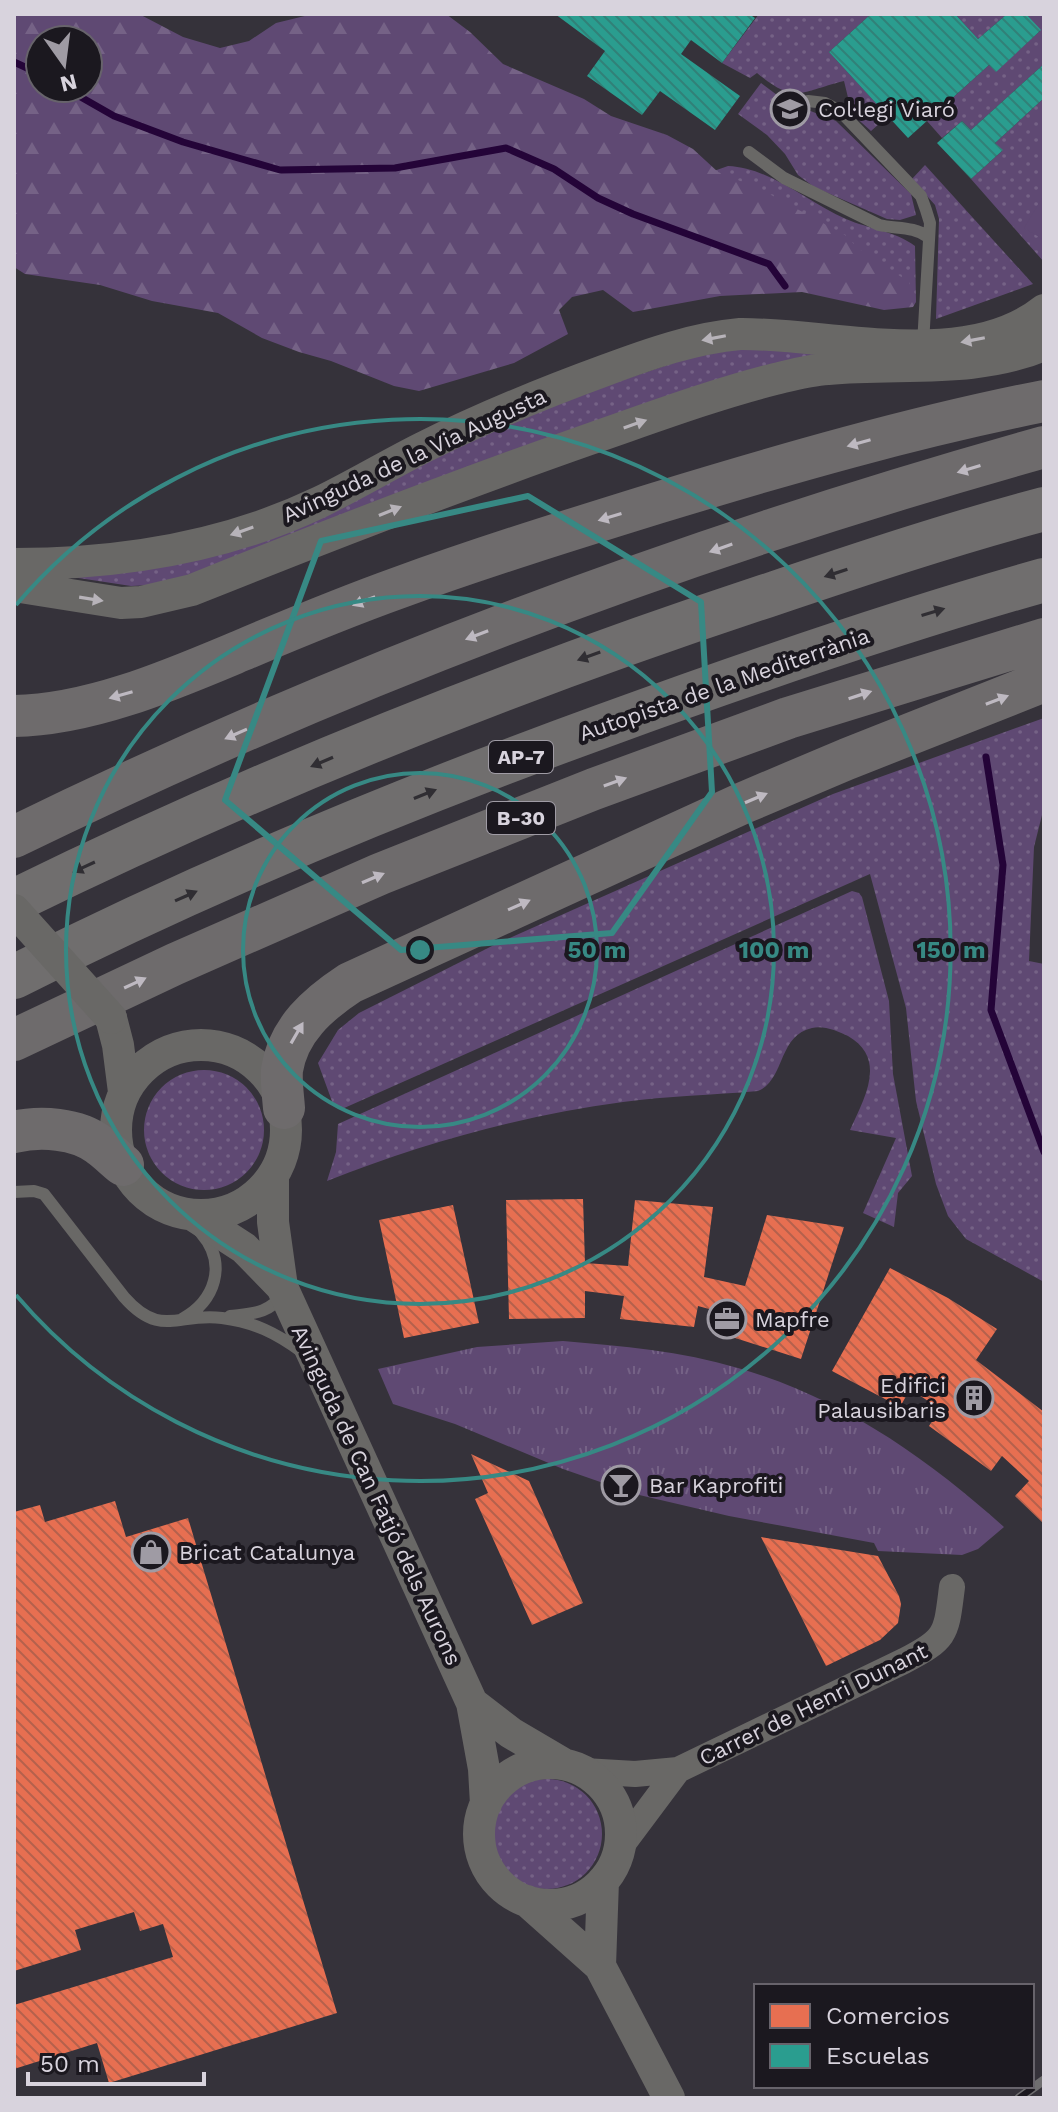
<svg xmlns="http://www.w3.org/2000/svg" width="1058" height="2112" font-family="'Work Sans',sans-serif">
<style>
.grass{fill:url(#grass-dots)}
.forest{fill:url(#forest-firs);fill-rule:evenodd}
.park{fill:url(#park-tufts)}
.pitch{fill:#5f4973}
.shops{fill:url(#shops-back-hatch)}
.schools{fill:url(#schools-back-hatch)}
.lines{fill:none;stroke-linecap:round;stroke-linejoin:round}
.stream{stroke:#240438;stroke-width:7}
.service{stroke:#696866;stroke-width:12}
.minor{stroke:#696866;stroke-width:26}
.tertiary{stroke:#696866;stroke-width:32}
.trunk{stroke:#6e6b6c;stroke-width:42}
.motorway{stroke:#706e6e;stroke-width:44}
.rail-casing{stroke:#6f6e70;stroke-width:9}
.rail{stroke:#1b181f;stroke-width:6;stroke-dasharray:18;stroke-linecap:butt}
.tertiary-bridge{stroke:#696866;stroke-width:32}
.oneway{fill:#b7b3b9}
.oneway2{fill:#beb9c1}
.oneway3{fill:#302e33}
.marked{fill:none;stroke:#378984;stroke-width:6;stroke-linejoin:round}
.ring{fill:none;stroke:#378984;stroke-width:4}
.labels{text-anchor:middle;stroke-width:8;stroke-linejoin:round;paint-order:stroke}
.shield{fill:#1b181f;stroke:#9f9ba4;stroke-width:2}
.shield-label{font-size:20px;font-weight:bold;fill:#d8d3dd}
.poi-label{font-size:22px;fill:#d8d3dd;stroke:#1b181f;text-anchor:start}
.street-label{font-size:22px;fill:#d8d3dd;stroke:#1b181f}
.centre{fill:#378984;stroke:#1b181f;stroke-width:4}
.ring-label{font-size:24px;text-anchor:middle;font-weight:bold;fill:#378984;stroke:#1b181f;stroke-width:8;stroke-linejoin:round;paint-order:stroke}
</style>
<defs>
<pattern id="grass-dots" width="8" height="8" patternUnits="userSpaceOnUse" patternTransform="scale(2)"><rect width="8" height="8" fill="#5f4973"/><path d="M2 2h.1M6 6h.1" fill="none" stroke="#756286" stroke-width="1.8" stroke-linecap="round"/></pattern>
<pattern id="forest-firs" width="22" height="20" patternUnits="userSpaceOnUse" patternTransform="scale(2)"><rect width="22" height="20" fill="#5f4973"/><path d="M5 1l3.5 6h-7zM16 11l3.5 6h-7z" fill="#756286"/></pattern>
<pattern id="park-tufts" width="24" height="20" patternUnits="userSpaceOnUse" patternTransform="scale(2)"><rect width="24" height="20" fill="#5f4973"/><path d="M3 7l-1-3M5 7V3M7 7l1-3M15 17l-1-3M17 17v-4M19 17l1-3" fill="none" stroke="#756286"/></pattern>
<pattern id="shops-back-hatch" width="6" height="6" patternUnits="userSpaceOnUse" patternTransform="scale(2)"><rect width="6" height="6" fill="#e76f51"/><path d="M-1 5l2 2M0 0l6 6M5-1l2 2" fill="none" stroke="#b5614c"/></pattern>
<pattern id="schools-back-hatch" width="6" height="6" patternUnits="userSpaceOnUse" patternTransform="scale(2)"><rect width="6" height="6" fill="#2a9d8f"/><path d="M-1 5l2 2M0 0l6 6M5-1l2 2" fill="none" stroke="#318178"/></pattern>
</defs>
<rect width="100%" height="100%" fill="#35323a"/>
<!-- grass -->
<path class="grass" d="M759,14h112l-42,38 59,64 -17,15 -19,-17 -8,-33c-45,11 -48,24 -87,-8l-7,5 -28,-15z
M955,14h52l-29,25z
M1026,14h18v50l-73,66 -9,-9 -20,17 -15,-17 62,-56 7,6 44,-40z
M761,83l24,18 51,20 75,73 5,21 -16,5 -13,-1 -73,-32 -16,-12 -13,-21 -18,-19 -29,-21z
M1044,98v164l-73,-83 31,-28 -7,-8z
M925,165l108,119 -97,35 3,-100 -4,-14 -23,-26z
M728,166c43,2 79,36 118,53 23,10 49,12 69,27l1,56 -205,-130z
M730,344l112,11 -651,221 -40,9 -20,1 -59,-9 67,-9 394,-158z
M1044,718v89l-10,40 -5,114 15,3v318l-78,-43 -18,-23 -12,-32 -20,-83 -10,-93 -36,-134 -528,235 -9,-5 -15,-41 20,-33 21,-17 137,-69 337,-150z
M852,891l7,2 3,4 27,104 4,73 19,102 -14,17 -4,34 -31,-14 33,-75 -46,-8c14,-31 38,-71 -2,-94 -10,-5 -25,-11 -36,-8 -34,7 -27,52 -54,63 -45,4 -91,5 -135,11 -103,14 -200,41 -296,79l9,-29 2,-28z
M144 1130a60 60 0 1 1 120 0a60 60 0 1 1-120 0Z
M492 1834a55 55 0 1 1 110 0a55 55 0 1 1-110 0Z"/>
<!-- forest -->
<path class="forest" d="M14,14h125l44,23 37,11 29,-7 27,-18 37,-9h133l24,18 33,32 81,35 27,17 56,19 26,14 25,23 42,17 85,46 14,14 50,33 7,20 -3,5 -29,3 -82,-18 -82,4 -87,16 -30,-22 -31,7 -13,13 9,24 -54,29 -95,28 -25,-5 -63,-25 -32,-9 -37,-14 -44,-25 -66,-12 -52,-16 -75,-11 -11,-7zM40,40h48v48h-48z"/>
<!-- park -->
<path class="park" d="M563,1341c59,5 118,10 175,27 102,29 188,89 266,159l-26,22 -16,6 -84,-4 -4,-8 -145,-27 -94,-22 -72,-25 -108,-45 -62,-20 -15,-35 99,-22z"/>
<!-- pitch -->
<path class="pitch" d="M1044,195v45l-20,-12z"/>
<!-- shops -->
<path class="shops" d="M583,1199l2,64 43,3 7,-66 78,7 -9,70 41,9 22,-71 77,12 -43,132 -72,-23 6,-20 -37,-10 -4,21 -74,-8 4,-23 -39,-5v27l-76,1 -3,-119z
M453,1205l26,118 -75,15 -25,-118z
M890,1268l58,30 49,31 -21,31 68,52v112l-29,-28 14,-15 -27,-25 -11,15 -62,-45 11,-17 -30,-20 -10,18 -68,-36z
M471,1454l58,27 54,122 -51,22 -57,-126 13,-6z
M115,1501l11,36 62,-19 149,495 -228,70 -12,-40 -83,26v-64l159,-48 -10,-33 -23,7 -6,-19 -59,18 6,20 -67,21v-459l26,-7 5,17z
M761,1537l117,19 21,40 2,8 -3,19 -18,17 -54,26z"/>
<!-- schools -->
<path class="schools" d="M555,14h194l6,4 -33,45 -31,-23 -10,14 59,42 -25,34 -55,-39 -18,24 -55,-39 18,-25z
M871,14h84l23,25 29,-25h19l15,16 -45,42 -7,-7 -81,73 -79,-86z
M1044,64v34l-49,45 8,7 -32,29 -34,-36 25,-22 9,9z"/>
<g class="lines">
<!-- stream -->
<path class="stream" d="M14,62l26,12
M65,88l49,28 69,26 97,28 115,-2 111,-20 48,21 44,29 35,16 136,50 16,22
M986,757l17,108 -12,145 53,142"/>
<!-- service -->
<path class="service" d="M808,101l17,2 15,8 81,85 5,14 4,13 -7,121
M749,152l35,26 95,47c17,4 35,1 49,12
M14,1192l20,-1 10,3 80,103c37,42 54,15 98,21 32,4 54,15 80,34
M164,1207c13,8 28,15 37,26 27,31 14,68 -19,86
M230,1316c25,-3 37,-2 54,-22"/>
<!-- minor -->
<path class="minor" d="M584,1771l51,3 43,-4 226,-109c44,-23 42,-27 48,-74
M619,1849l59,-79"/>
<!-- tertiary -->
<path class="tertiary" d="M14,564c105,0 210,-16 306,-62 35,-17 68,-37 102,-54 60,-30 121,-55 184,-78 43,-16 88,-32 134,-36 91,-1 225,39 304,-24
M14,586l107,17 20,-1 51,-12c132,-53 264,-104 398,-151 61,-21 122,-44 185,-60 17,-4 35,-9 53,-10 73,-7 147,5 216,-24
M111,1018l7,27 6,47
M116 1130a85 85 0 1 1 170 0a85 85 0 1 1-170 0Z
M273,1176v46l9,65
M193,1215l51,33 38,39 190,416 12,66 2,35
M472,1703l39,30 51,30
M479 1834a71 71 0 1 1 142 0a71 71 0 1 1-142 0Z
M527,1901l73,65 69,132
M600,1966l3,-85"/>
<!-- trunk -->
<path class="trunk" d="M14,716c76,-1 157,-36 226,-65 52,-22 105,-44 158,-63 85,-31 172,-58 259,-85 128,-39 256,-76 387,-102
M14,837c330,-161 676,-291 1030,-390
M14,1040l161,-76 205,-90 214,-85 194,-71 256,-79
M284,1108c-1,-13 -3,-26 -2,-38 6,-40 36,-66 68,-87l393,-180 104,-44 197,-78
M14,1132c26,-6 63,-4 85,13 9,6 16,14 24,20"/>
<!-- motorway -->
<path class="motorway" d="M14,901c243,-119 495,-220 752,-305 92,-31 184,-62 278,-87
M14,977c190,-96 388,-178 589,-251 145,-53 292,-104 441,-146"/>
<defs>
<path id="rail" d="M1019,2098l25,-18"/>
</defs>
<!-- rail casing -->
<use href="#rail" class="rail-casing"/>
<!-- rail -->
<use href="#rail" class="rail"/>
<!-- tertiary-bridge -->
<path class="tertiary-bridge" d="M14,910l97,108"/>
</g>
<!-- one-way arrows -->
<defs><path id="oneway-solid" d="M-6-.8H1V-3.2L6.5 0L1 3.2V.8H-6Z" transform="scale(2)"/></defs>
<g class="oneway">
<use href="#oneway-solid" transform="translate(714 338) rotate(169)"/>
<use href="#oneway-solid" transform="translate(973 340) rotate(169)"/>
<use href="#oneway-solid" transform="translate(635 424) rotate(-19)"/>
<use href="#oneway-solid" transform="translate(390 511) rotate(-22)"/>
<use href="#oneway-solid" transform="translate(242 531) rotate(161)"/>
<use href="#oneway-solid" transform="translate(91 599) rotate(9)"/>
</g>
<g class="oneway2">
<use href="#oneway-solid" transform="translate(859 443) rotate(164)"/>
<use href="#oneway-solid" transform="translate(969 469) rotate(163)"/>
<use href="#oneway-solid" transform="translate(610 517) rotate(163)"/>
<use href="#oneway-solid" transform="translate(721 548) rotate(161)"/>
<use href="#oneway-solid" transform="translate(364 601) rotate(159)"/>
<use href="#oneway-solid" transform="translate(477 635) rotate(159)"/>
<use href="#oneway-solid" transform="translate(121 695) rotate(164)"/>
<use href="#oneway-solid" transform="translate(860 695) rotate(-18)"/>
<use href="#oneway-solid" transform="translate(997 700) rotate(-21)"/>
<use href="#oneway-solid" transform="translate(236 734) rotate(156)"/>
<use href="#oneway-solid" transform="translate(615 782) rotate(-20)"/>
<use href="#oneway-solid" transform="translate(756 798) rotate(-23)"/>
<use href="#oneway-solid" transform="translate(373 878) rotate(-23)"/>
<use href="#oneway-solid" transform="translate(519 905) rotate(-24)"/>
<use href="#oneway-solid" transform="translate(135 983) rotate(-25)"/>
<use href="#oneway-solid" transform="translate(297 1033) rotate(-60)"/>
</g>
<g class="oneway3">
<use href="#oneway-solid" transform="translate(836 573) rotate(162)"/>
<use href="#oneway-solid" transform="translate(933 612) rotate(-17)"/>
<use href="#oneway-solid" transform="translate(589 656) rotate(160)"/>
<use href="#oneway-solid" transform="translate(322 762) rotate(157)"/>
<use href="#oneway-solid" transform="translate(425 794) rotate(-22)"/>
<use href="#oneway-solid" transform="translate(84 867) rotate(155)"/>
<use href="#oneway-solid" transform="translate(186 896) rotate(-24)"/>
</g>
<!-- marked area -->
<path class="marked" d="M528,496l173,106 11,190 -100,141 -211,17 -176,-150 96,-259z"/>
<!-- distance rings -->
<g class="ring">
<circle cx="420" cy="950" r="177"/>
<circle cx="420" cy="950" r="354"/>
<path d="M16 605A531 531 0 1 1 16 1295"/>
</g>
<!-- icons -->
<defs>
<symbol id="school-ring" viewBox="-11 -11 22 22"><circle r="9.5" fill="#1b181f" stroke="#9f9ba4" stroke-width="1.5"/><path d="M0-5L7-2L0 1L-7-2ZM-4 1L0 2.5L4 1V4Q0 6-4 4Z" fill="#9f9ba4"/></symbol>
<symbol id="office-ring" viewBox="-11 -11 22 22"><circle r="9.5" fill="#1b181f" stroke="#9f9ba4" stroke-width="1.5"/><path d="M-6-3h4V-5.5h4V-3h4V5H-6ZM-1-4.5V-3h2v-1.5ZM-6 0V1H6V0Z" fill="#9f9ba4"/></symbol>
<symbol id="building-ring" viewBox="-11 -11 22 22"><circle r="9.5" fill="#1b181f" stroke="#9f9ba4" stroke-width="1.5"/><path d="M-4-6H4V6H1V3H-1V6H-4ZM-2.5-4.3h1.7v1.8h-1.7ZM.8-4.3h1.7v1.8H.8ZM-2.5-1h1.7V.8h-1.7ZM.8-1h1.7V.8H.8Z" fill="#9f9ba4"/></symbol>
<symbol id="bar-ring" viewBox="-11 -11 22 22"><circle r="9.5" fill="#1b181f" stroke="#9f9ba4" stroke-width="1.5"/><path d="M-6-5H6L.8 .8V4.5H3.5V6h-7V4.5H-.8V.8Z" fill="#9f9ba4"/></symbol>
<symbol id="shop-ring" viewBox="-11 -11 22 22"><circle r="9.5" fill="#1b181f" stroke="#9f9ba4" stroke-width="1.5"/><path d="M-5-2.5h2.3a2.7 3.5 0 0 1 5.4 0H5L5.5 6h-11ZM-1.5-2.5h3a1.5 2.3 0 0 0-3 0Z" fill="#9f9ba4"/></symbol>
</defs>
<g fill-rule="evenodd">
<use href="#school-ring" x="768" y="87" width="44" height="44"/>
<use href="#office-ring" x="705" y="1297" width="44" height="44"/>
<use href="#building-ring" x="952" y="1376" width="44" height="44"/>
<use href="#bar-ring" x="599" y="1463" width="44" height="44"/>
<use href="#shop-ring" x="129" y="1530" width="44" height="44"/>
</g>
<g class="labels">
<!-- shield labels -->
<g class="shield">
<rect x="489" y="741" width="64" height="32" rx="6"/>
<rect x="487" y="802" width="68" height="32" rx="6"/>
</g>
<g class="shield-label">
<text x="521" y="764">AP-7</text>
<text x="521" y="825">B-30</text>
</g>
<!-- poi labels -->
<g class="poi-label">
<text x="818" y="117">Col·legi Viaró</text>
<text x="755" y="1327">Mapfre</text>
<text x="946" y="1393" text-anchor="end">Edifici<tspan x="946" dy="25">Palausibaris</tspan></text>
<text x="649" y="1493">Bar Kaprofiti</text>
<text x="179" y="1560">Bricat Catalunya</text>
</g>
<!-- street labels -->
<g class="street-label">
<text transform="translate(414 455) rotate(-25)" y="8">Avinguda de la Via Augusta</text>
<text transform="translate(724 684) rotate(-19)" y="8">Autopista de la Mediterrània</text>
<text transform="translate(377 1495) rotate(65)" y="8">Avinguda de Can Fatjó dels Aurons</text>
<text transform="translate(813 1704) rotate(-26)" y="8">Carrer de Henri Dunant</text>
</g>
</g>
<circle cx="420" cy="950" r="12" class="centre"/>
<g class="ring-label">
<text x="597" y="958">50 m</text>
<text x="774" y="958">100 m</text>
<text x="951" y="958">150 m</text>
</g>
<!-- border -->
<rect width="1058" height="2112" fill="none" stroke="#d8d3dd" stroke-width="32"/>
<!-- legend -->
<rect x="754" y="1984" width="280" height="104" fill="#1b181f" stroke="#67636b" stroke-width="2"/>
<rect x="770" y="2004" width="40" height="24" fill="#e76f51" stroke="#67636b" stroke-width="2"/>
<text x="826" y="2024" font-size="24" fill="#d8d3dd">Comercios</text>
<rect x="770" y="2044" width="40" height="24" fill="#2a9d8f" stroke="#67636b" stroke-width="2"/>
<text x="826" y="2064" font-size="24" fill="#d8d3dd">Escuelas</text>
<!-- north arrow -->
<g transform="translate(64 64) rotate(166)"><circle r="38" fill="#1b181f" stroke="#67636b" stroke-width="2"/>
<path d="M0-6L14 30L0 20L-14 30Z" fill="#9f9ba4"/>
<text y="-12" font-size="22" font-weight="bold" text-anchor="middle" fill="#d8d3dd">N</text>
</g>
<!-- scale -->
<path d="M28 2072v12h176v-12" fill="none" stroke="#d8d3dd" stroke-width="4"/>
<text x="40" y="2072" font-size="24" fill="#d8d3dd" stroke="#1b181f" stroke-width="6" paint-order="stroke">50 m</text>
</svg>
